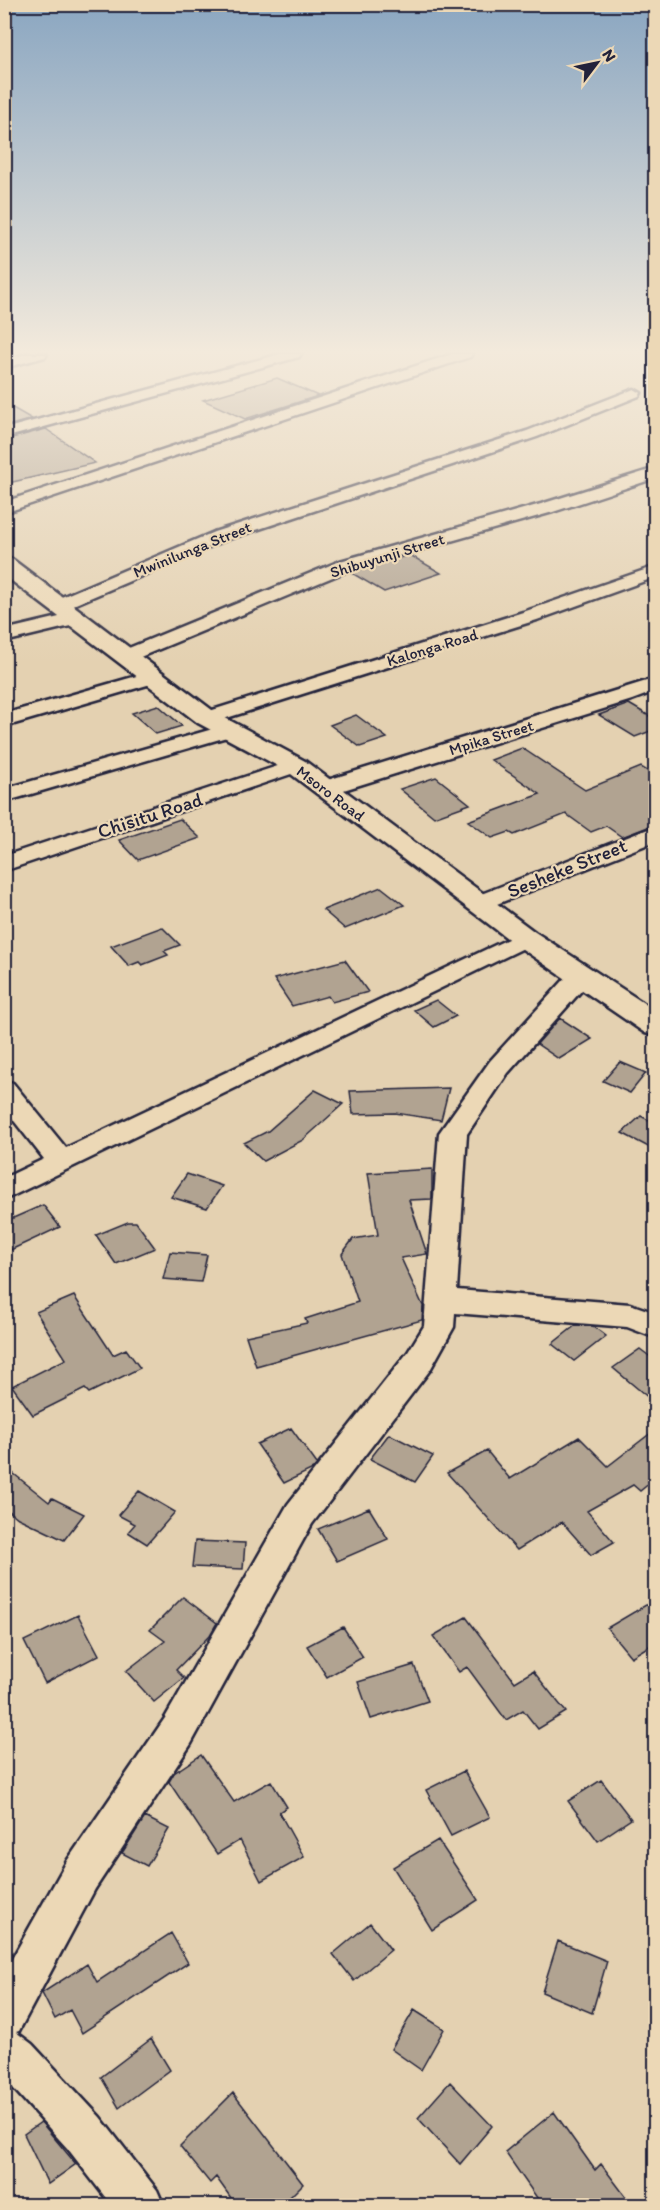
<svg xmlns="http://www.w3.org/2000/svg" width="660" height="2210" font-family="Itim,sans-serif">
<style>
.building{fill:#b1a391;stroke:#22223b;stroke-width:1.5}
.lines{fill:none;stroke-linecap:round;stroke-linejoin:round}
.minor-casing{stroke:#22223b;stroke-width:5}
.tertiary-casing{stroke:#22223b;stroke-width:5}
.minor{fill:#ecd8b6;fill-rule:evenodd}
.tertiary{fill:#ecd8b6;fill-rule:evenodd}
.labels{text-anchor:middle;stroke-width:4.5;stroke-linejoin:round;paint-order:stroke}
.far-street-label{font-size:16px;fill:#22223b;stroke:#ecd8b6}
.street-label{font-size:20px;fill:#22223b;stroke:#ecd8b6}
</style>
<rect width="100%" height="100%" fill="#e4d1b1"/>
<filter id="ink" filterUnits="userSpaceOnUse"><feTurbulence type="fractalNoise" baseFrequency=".0167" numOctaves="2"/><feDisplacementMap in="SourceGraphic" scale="12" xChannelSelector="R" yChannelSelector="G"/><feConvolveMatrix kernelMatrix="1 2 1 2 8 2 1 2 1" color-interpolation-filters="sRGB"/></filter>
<g filter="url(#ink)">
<!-- building -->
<path class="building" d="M277,378l41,18 -73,23 -42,-19z
M4,403l28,16 -28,8z
M46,429l49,34 -91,21v-44z
M410,555l31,18 -57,19 -34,-20z
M629,704l27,16v9l-21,8 -36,-22z
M158,705l24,21 -26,8 -24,-21z
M356,715l31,23 -27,9 -30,-22z
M522,748l63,42 56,-23 15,9v48l-34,13 -16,-11 -15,6 -25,-18 -52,21 -5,-3 -17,6 -24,-17 72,-27 -49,-34z
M436,777l34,27 -36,13 -34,-28z
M180,819l20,19 -62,22 -19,-20z
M381,887l23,18 -59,24 -22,-19z
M162,927l18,18 -16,6 4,4 -26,10 -3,-3 -10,4 -18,-20z
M345,960l23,32 -36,10 -4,-6 -36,10 -18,-27z
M436,1000l20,16 -22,11 -20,-17z
M560,1018l32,21 -33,20 -22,-15z
M620,1062l26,11 -16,20 -27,-12z
M449,1088l-8,32 -46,-7 -42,1 -3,-23z
M315,1090l28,14 -40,36 -40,21 -19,-18 24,-12z
M641,1116l15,8v27l-34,-18z
M432,1169v30l-23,1 18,54 -26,4 22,48 -1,14 -166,46 -10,-30 61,-13 -2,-4 53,-17 -16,-48 11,-15 25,-4 -10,-62z
M187,1174l35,12 -15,22 -36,-11z
M43,1205l17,22 -56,26v-31z
M128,1222h8l19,26 -39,16 -20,-29z
M170,1252l37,3 -6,27 -38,-3z
M74,1296l39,59 13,-6 14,19 -51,25 -4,-4 -52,26 -21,-29 54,-27 -30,-47z
M576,1325l17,1 13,10 -32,25 -22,-17z
M640,1349l16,12v43l-43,-36z
M291,1428l26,36 -4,5 -29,14 -27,-39z
M656,1429v49l-16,13 -7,-6 -46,26 27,31 -23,13 -29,-33 -45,28 -70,-77 40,-22 23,28 69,-42 29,29z
M389,1434l44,22 -18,26 -45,-23z
M4,1466l45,36 3,-4 32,16 -20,26 -46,-22 -14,-11z
M139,1491l36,21 -28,32 -19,-12 7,-8 -17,-9z
M369,1508l19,31 -51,22 -19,-32z
M195,1541l50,2 -2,26 -51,-2z
M183,1597l34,26 -7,12 -34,35 8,8 -30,24 -28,-31 39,-30 -15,-11z
M656,1599v43l-25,15 -24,-29z
M78,1615l21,40 -54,28 -21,-42z
M466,1617l49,65 18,-11 33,41 -28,17 -15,-19 -17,10 -39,-53 -8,5 -26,-36z
M343,1627l20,30 -36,20 -20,-31z
M414,1665l14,36 -57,18 -13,-37z
M201,1755l33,47 37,-21 16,26 -8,5 25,45 -43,24 -21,-41 -23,14 -48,-72 5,-9z
M464,1771l26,46 -39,19 -25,-46z
M601,1780l30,39 -33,22 -30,-40z
M145,1817l24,12 -22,37 -25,-13z
M438,1840l40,60 -46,30 -39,-63z
M370,1923l21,27 -37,31 -21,-27z
M171,1933l17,30 -106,70 -12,-23 -15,9 -13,-26 45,-29 10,18z
M558,1941l49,20 -15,52 -50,-21z
M414,2010l30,19 -23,41 -30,-21z
M151,2039l19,31 -51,38 -18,-31z
M450,2082l42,44 -32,38 -42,-46z
M233,2093l70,91 -21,21h-46l-20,-28 -6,6 -30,-37z
M554,2112l41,58 6,-6 31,41h-90l-37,-53z
M41,2122l35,42 -28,20 -24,-50z"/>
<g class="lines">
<defs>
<path id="minor" d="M26,354h21l-2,3 -41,11v-8z
M280,354h21l-2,3 -295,81v-9z
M452,354h20l-2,3 -466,156v-11z
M634,389l7,4 -2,3 -102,41 -311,103 -162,69h-12l-3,-4 3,-4 162,-69 313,-101z
M656,468v10l-103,34 -201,57 -219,91h-14l-3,-4 3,-4 221,-91 201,-57z
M656,566v11l-119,43 -323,102h-14l-3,-4 3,-4 323,-102z
M76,613l7,2 2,4 -2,4 -79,19v-12z
M154,671l7,2 3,4 -3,4 -157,46v-13z
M656,678v13l-24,9 -298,93 -8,1 -8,-1 -3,-5 3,-5z
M230,724l7,2 3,4 -3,4 -233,68v-13z
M296,760l7,2 4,4 -4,4 -299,101v-15z
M656,826v15l-169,67 -8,2 -8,-2 -4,-5 4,-5z
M525,931l9,2 3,5 -3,5 -530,257v-22l40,-19 -40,-51v-28l9,3 53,65z
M581,968l9,3 3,5 -3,5 -82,92 -41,61 -10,156 173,14 26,9v25l-29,-11 -172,-14 -1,14 -24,43 -118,154 -121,220 -96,145 -76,142 -3,1 16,12 68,73 57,73 7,16h-52l-44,-57 -64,-71v-105l63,-112 98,-143 123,-214 120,-152 16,-26 15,-193 51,-72 82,-90z"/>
<path id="tertiary" d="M4,558l8,1 204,154 89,48 230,171 121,79v25l-11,-3 -130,-89 -228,-173 -89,-48 -194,-148z"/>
</defs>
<!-- minor casing -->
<use href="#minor" class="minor-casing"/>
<!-- tertiary casing -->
<use href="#tertiary" class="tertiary-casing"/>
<!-- minor -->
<use href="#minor" class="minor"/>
<!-- tertiary -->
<use href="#tertiary" class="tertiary"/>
</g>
</g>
<!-- sky -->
<linearGradient id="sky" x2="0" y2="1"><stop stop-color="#8aa6c1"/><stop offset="0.53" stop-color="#f3eadc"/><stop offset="1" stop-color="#f3eadc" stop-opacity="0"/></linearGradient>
<rect width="660" height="663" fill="url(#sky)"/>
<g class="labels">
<!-- far-street labels -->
<g class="far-street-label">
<text transform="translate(192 549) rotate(-22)" y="6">Mwinilunga Street</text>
<text transform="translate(387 555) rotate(-17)" y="6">Shibuyunji Street</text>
<text transform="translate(432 647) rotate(-17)" y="6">Kalonga Road</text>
<text transform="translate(491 737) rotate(-17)" y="6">Mpika Street</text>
<text transform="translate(331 793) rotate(37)" y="6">Msoro Road</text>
</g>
<!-- street labels -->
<g class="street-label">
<text transform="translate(150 815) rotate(-18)" y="7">Chisitu Road</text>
<text transform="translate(567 868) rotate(-22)" y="7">Sesheke Street</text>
</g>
</g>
<!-- margin -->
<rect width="660" height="2210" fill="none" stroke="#ecd8b6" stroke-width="24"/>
<rect x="12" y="12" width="636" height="2186" fill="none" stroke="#22223b" stroke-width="2" filter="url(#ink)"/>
<!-- north arrow -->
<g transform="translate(597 63) rotate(58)" stroke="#ecd8b6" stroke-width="4.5" paint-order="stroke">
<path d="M0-4.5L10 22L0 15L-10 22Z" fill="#22223b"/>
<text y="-9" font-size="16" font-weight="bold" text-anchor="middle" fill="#22223b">N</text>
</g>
</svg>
